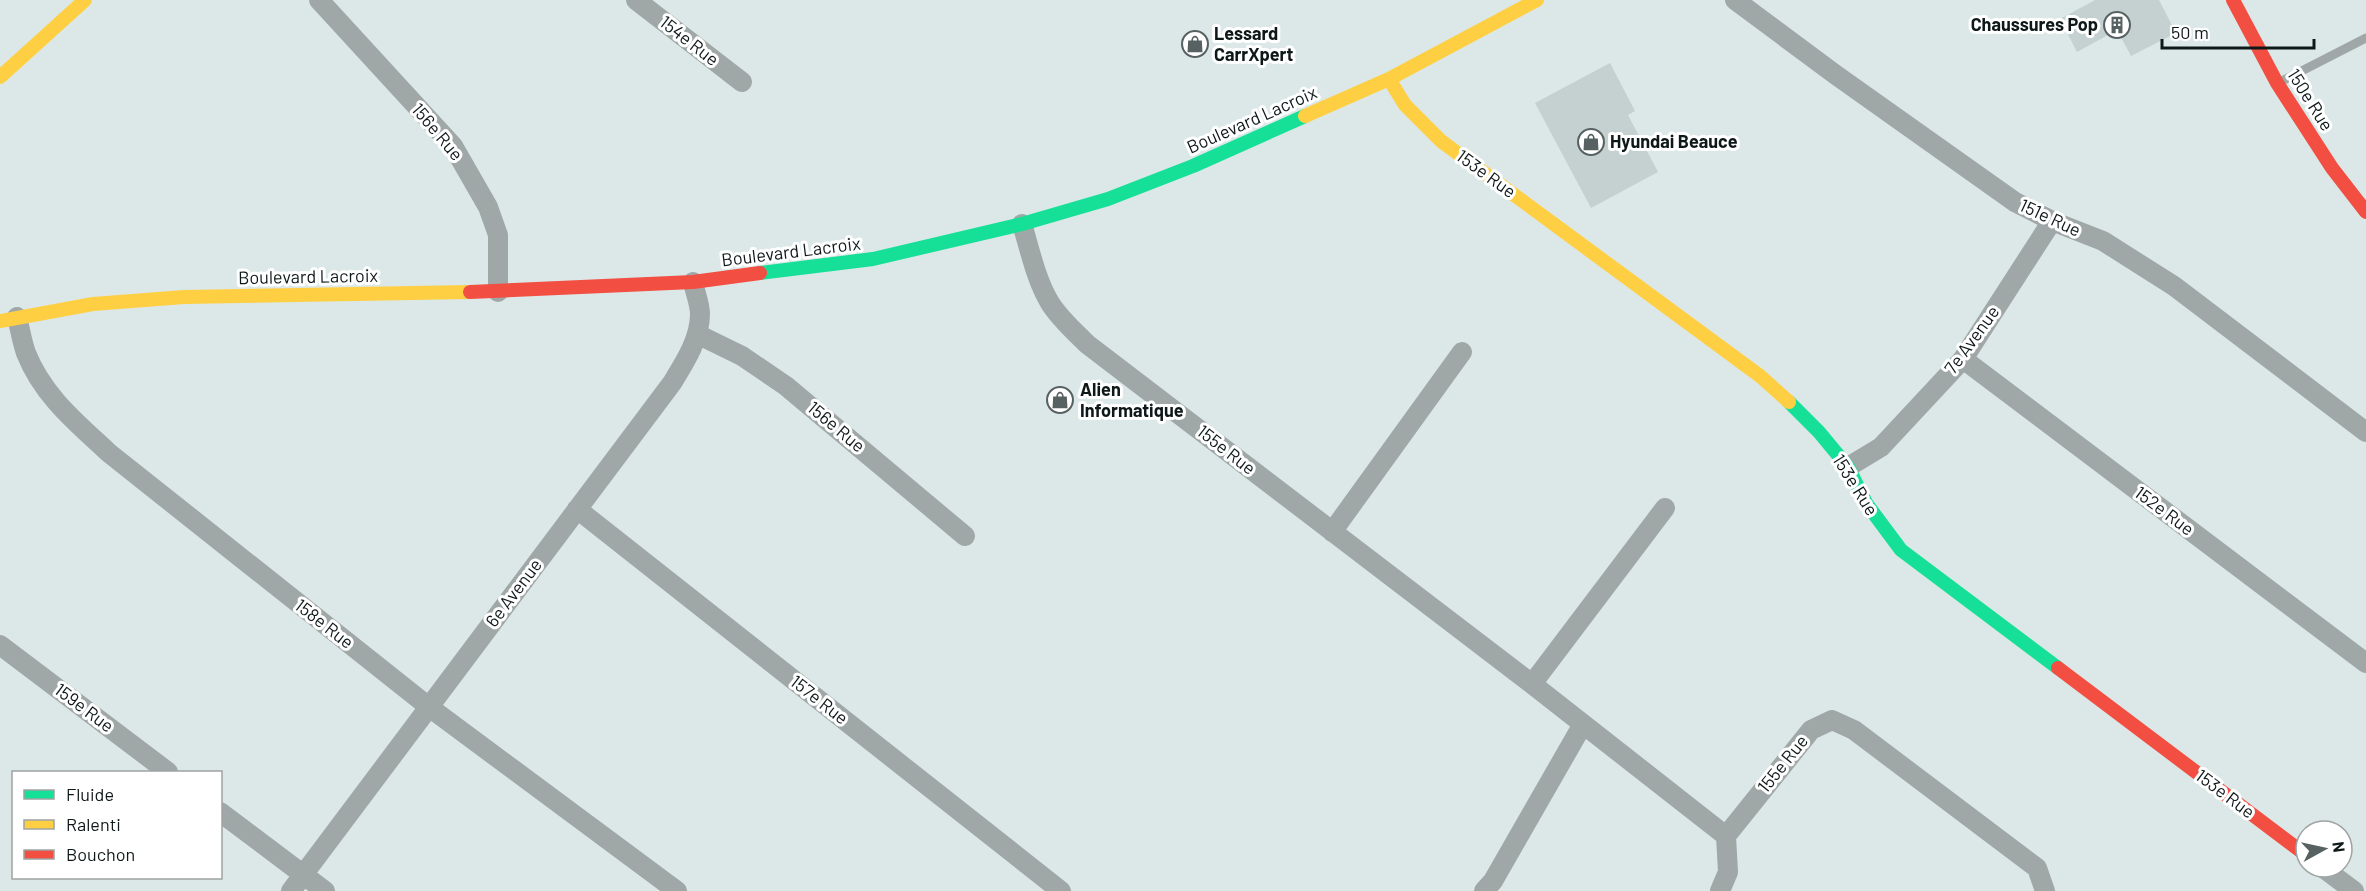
<svg xmlns="http://www.w3.org/2000/svg" width="2366" height="891" font-family="Barlow,sans-serif">
<style>
.building{fill:#c5d0d0}
.lines{fill:none;stroke-linecap:round;stroke-linejoin:round}
.lane{stroke:#a0a7a7;stroke-width:9}
.street{stroke:#a0a7a7;stroke-width:20}
.fast{stroke:#16e098;stroke-width:14}
.slow{stroke:#ffcf43;stroke-width:14}
.jam{stroke:#f24e42;stroke-width:14}
.labels{text-anchor:middle;stroke-width:6;stroke-linejoin:round;paint-order:stroke}
.poi-label{font-size:18px;font-weight:bold;fill:#0f1818;stroke:#fff;text-anchor:start}
.street-label{font-size:18px;fill:#0f1818;stroke:#fff}
</style>
<rect width="100%" height="100%" fill="#dce8e8"/>
<!-- building -->
<path class="building" d="M2095,0h64l17,33 -45,23 -14,-26 -40,22 -17,-33z
M1610,63l25,48 -7,4 30,57 -67,36 -56,-105z"/>
<g class="lines">
<!-- lane -->
<path class="lane" d="M2280,82l86,-44"/>
<!-- street -->
<path class="street" d="M319,0l134,146 35,61 10,28v57
M636,0l106,82
M1735,0l101,75 179,127 37,19 51,20 71,45 192,146
M1022,224c8,26 14,56 28,79 10,16 24,28 37,41l445,340 194,152
M17,317c3,12 5,25 9,36 17,43 51,70 83,100l320,254 248,184
M697,334l45,22 44,30 179,150
M1963,359l403,304
M1848,467l33,-20 82,-88 89,-138
M577,509l484,382
M1332,532l130,-180
M0,645l168,127
M1532,684l133,-176
M220,812l105,79
M1726,836l85,-106 21,-10 22,10 183,138 8,23
M2322,867l32,24
M291,891l381,-508c13,-21 28,-44 28,-69 0,-10 -5,-22 -7,-32
M1484,891l9,-10 90,-157
M1720,891l8,-19 -2,-36"/>
<!-- fast -->
<path class="fast" d="M760,273l113,-14 149,-35 86,-25 85,-33 112,-50
M1789,402l30,30 29,35 18,36 35,47 157,118"/>
<!-- slow -->
<path class="slow" d="M0,77l85,-77
M1389,79l16,26 36,36 319,235 29,26
M1305,116l84,-37 148,-79
M0,321l93,-17 91,-7 286,-5"/>
<!-- jam -->
<path class="jam" d="M2233,0l44,83 55,85 34,44
M470,292l223,-10 67,-9
M2058,668l248,187"/>
</g>
<!-- icons -->
<defs>
<symbol id="building-ring" viewBox="-11 -11 22 22"><circle r="9.5" fill="#fff" stroke="#576161" stroke-width="1.5"/><path d="M-4-6H4V6H1V3H-1V6H-4ZM-2.5-4.3h1.7v1.8h-1.7ZM.8-4.3h1.7v1.8H.8ZM-2.5-1h1.7V.8h-1.7ZM.8-1h1.7V.8H.8Z" fill="#576161"/></symbol>
<symbol id="shop-ring" viewBox="-11 -11 22 22"><circle r="9.5" fill="#fff" stroke="#576161" stroke-width="1.5"/><path d="M-5-2.5h2.3a2.7 3.5 0 0 1 5.4 0H5L5.5 6h-11ZM-1.5-2.5h3a1.5 2.3 0 0 0-3 0Z" fill="#576161"/></symbol>
</defs>
<g fill-rule="evenodd">
<use href="#building-ring" x="2102" y="10" width="30" height="30"/>
<use href="#shop-ring" x="1180" y="29" width="30" height="30"/>
<use href="#shop-ring" x="1576" y="127" width="30" height="30"/>
<use href="#shop-ring" x="1045" y="385" width="30" height="30"/>
</g>
<g class="labels">
<!-- poi labels -->
<g class="poi-label">
<text x="2098" y="31" text-anchor="end">Chaussures Pop</text>
<text x="1214" y="40">Lessard<tspan x="1214" dy="21">CarrXpert</tspan></text>
<text x="1610" y="148">Hyundai Beauce</text>
<text x="1080" y="396">Alien<tspan x="1080" dy="21">Informatique</tspan></text>
</g>
<!-- street labels -->
<g class="street-label">
<text transform="translate(689 41) rotate(38)" y="6">154e Rue</text>
<text transform="translate(2310 100) rotate(58)" y="6">150e Rue</text>
<text transform="translate(1252 120) rotate(-24)" y="6">Boulevard Lacroix</text>
<text transform="translate(437 132) rotate(50)" y="6">156e Rue</text>
<text transform="translate(1486 174) rotate(36)" y="6">153e Rue</text>
<text transform="translate(2050 218) rotate(25)" y="6">151e Rue</text>
<text transform="translate(791 252) rotate(-7)" y="6">Boulevard Lacroix</text>
<text transform="translate(308 277) rotate(-1)" y="6">Boulevard Lacroix</text>
<text transform="translate(1972 340) rotate(-54)" y="6">7e Avenue</text>
<text transform="translate(836 427) rotate(40)" y="6">156e Rue</text>
<text transform="translate(1226 450) rotate(38)" y="6">155e Rue</text>
<text transform="translate(1855 485) rotate(58)" y="6">153e Rue</text>
<text transform="translate(2164 511) rotate(37)" y="6">152e Rue</text>
<text transform="translate(514 593) rotate(-53)" y="6">6e Avenue</text>
<text transform="translate(324 624) rotate(38)" y="6">158e Rue</text>
<text transform="translate(819 700) rotate(38)" y="6">157e Rue</text>
<text transform="translate(84 708) rotate(37)" y="6">159e Rue</text>
<text transform="translate(1783 764) rotate(-51)" y="6">155e Rue</text>
<text transform="translate(2225 794) rotate(37)" y="6">153e Rue</text>
</g>
</g>
<!-- legend -->
<rect x="12" y="771" width="210" height="108" fill="#ffffff" stroke="#9fa3a3" stroke-width="1.5"/>
<rect x="24" y="790" width="30" height="9" fill="#16e098" stroke="#9fa3a3" stroke-width="1.5"/>
<text x="66" y="801" font-size="18" fill="#0f1818">Fluide</text>
<rect x="24" y="820" width="30" height="9" fill="#ffcf43" stroke="#9fa3a3" stroke-width="1.5"/>
<text x="66" y="831" font-size="18" fill="#0f1818">Ralenti</text>
<rect x="24" y="850" width="30" height="9" fill="#f24e42" stroke="#9fa3a3" stroke-width="1.5"/>
<text x="66" y="861" font-size="18" fill="#0f1818">Bouchon</text>
<!-- north arrow -->
<g transform="translate(2324 849) rotate(82)"><circle r="28" fill="#ffffff" stroke="#9fa3a3" stroke-width="1.5"/>
<path d="M0-4.5L10 22L0 15L-10 22Z" fill="#576161"/>
<text y="-9" font-size="16" font-weight="bold" text-anchor="middle" fill="#0f1818">N</text>
</g>
<!-- scale -->
<path d="M2162 39v9h152v-9" fill="none" stroke="#0f1818" stroke-width="3"/>
<text x="2171" y="39" font-size="18" fill="#0f1818" stroke="#ffffff" stroke-width="4.5" paint-order="stroke">50 m</text>
</svg>
